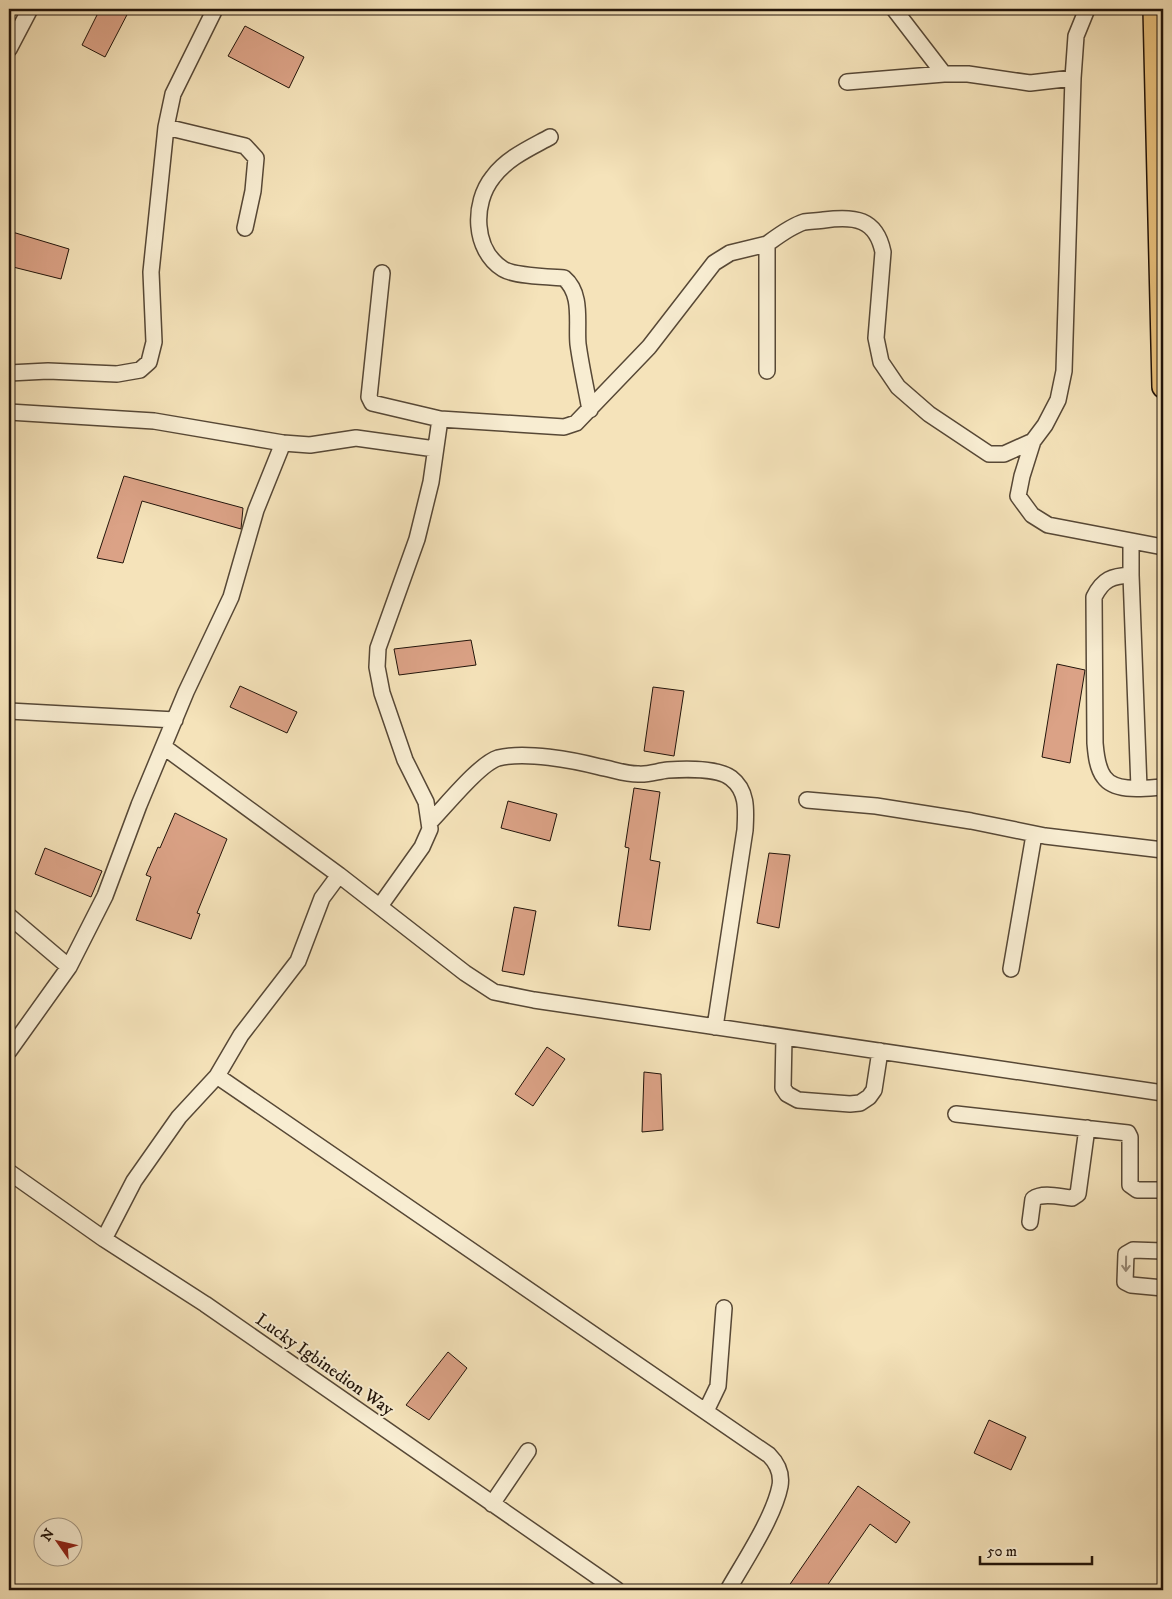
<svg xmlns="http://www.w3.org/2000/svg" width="1172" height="1599" font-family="'IM FELL DW Pica',serif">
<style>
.building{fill:#dba286;stroke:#22140a}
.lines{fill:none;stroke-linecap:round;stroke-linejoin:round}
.minor-casing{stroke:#574836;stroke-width:18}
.highway-casing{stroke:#22140a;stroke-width:24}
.minor{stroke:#f8edd2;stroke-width:15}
.highway{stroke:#eac27d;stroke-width:21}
.oneway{stroke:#988b78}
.labels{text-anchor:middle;stroke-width:4;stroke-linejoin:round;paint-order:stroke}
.street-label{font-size:18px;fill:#22140a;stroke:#f8edd2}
</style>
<rect width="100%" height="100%" fill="#f5e3ba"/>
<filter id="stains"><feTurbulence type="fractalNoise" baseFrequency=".004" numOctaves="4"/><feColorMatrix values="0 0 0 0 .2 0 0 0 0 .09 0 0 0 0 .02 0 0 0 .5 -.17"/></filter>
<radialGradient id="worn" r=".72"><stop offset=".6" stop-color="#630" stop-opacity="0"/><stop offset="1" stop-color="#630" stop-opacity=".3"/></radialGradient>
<!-- building -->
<path class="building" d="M100,9h30l-25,48 -23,-12z
M245,26l59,31 -15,31 -61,-32z
M9,231l60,18 -8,30 -52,-13z
M124,476l119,32 -2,21 -99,-28 -19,62 -26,-5z
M471,640l5,25 -77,10 -5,-26z
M1057,664l28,6 -15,93 -28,-6z
M240,686l57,26 -10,21 -57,-26z
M653,687l31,4 -10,65 -30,-5z
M634,788l26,4 -10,68 10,2 -10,68 -32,-4 11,-78 -4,-1z
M508,801l49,13 -7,27 -49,-13z
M175,813l52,26 -30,74 3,1 -9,25 -55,-19 15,-43 -5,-2 12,-28 2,1z
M45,848l57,23 -11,26 -56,-23z
M769,853l21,2 -11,73 -22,-5z
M514,907l22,4 -12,64 -22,-4z
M547,1047l18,12 -32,47 -18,-12z
M644,1072l17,2 2,56 -21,2z
M448,1352l19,16 -38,52 -23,-15z
M989,1420l37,17 -15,33 -37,-17z
M858,1486l52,36 -14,21 -26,-19 -46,66h-38z"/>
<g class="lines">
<defs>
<path id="minor" d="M894,9l50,65
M1087,9l-11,27 -3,42 -9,293 -6,29 -13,25 -12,16 -11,35 -4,20 14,19 16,10 115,22
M9,49l21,-40
M847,82l97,-8h24l62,9 43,-5
M166,127l79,19 11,12 -3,33 -8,37
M550,137c-20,11 -43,21 -57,40 -21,26 -20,73 10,92 11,7 47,8 61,9 19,16 12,45 14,66 3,22 8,44 12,66
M382,273l-13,124 3,6 68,16 124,8 12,-4 73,-76 65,-84 16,-10 37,-9
M767,371v-127c11,-8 24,-18 37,-22 7,-1 14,-1 20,-2 30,-4 52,-2 59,32l-7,86 5,24 17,25 31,27 60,40h15l29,-13
M9,373l39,-2 69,3 23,-4 9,-8 5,-20 -3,-70 15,-145 7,-33 42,-85
M9,412l145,9 129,22 27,2 46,-7 79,11
M1131,542v33c-19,1 -28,4 -37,22l1,146c1,11 2,25 9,34 11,16 42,11 59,10
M1131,575l8,213
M9,711l166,9
M164,747l175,128 126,98 29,19 40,8 629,93
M807,800l69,6 95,15 74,15 118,14
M429,823c16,-16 50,-59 69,-65 27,-7 75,2 102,9 12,2 25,7 38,7 10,1 20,-3 30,-4 16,-1 50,-2 63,8 17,13 15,33 14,52l-30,197
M380,906l42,-59 8,-18 -4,-27 -21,-42 -23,-67 -5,-26 1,-19 39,-109 14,-57 9,-63
M9,916l60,51
M1011,969l23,-134
M784,1037l-1,51 4,6 11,6 52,4 10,-1 9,-6 5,-7 6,-39
M9,1051l60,-84 36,-71 34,-91 47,-113 45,-95 25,-87 27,-67
M217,1076l552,379c8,8 13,19 11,31 -6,31 -36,76 -52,104
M956,1114l172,19 2,4v48l7,5h26
M9,1172l95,67 101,65 412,286
M1030,1222l3,-23c10,-7 27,-2 39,-1l6,-4 9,-66
M104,1239l30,-58 45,-64 38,-41 24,-41 57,-74 24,-63 17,-23
M1163,1251l-30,-1 -7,4 -1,28 6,3 32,3
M706,1411l12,-25 6,-78
M492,1504l36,-53"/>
<path id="highway" d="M1154,9l9,378"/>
</defs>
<!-- minor casing -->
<use href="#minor" class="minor-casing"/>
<!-- highway casing -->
<use href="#highway" class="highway-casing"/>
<!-- minor -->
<use href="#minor" class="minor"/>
<!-- highway -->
<use href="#highway" class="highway"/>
</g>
<!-- one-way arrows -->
<defs><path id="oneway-shaft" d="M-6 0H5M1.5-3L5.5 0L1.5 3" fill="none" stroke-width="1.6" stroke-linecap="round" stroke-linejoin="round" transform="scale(1.25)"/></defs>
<use class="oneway" href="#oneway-shaft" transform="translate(1126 1264) rotate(91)"/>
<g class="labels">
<!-- street labels -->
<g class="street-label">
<text transform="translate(325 1364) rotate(35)" y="6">Lucky Igbinedion Way</text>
</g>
</g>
<!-- margin -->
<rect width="1172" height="1599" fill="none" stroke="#f5e3ba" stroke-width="30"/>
<rect x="10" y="10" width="1152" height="1579" fill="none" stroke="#22140a" stroke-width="2.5"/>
<rect x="15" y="15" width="1142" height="1569" fill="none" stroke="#22140a"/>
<!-- north arrow -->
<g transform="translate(58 1542) rotate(304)"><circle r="24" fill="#f8edd2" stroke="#a29682"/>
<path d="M0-4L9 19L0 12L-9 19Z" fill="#8f2418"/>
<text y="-8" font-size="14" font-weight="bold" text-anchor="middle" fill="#22140a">N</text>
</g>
<!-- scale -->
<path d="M980 1556v8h112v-8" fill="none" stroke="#22140a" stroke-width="2.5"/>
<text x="987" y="1556" font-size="15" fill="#22140a" stroke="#f8edd2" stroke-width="4" paint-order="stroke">50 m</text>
<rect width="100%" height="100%" filter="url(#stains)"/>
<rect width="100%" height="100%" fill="url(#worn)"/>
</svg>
